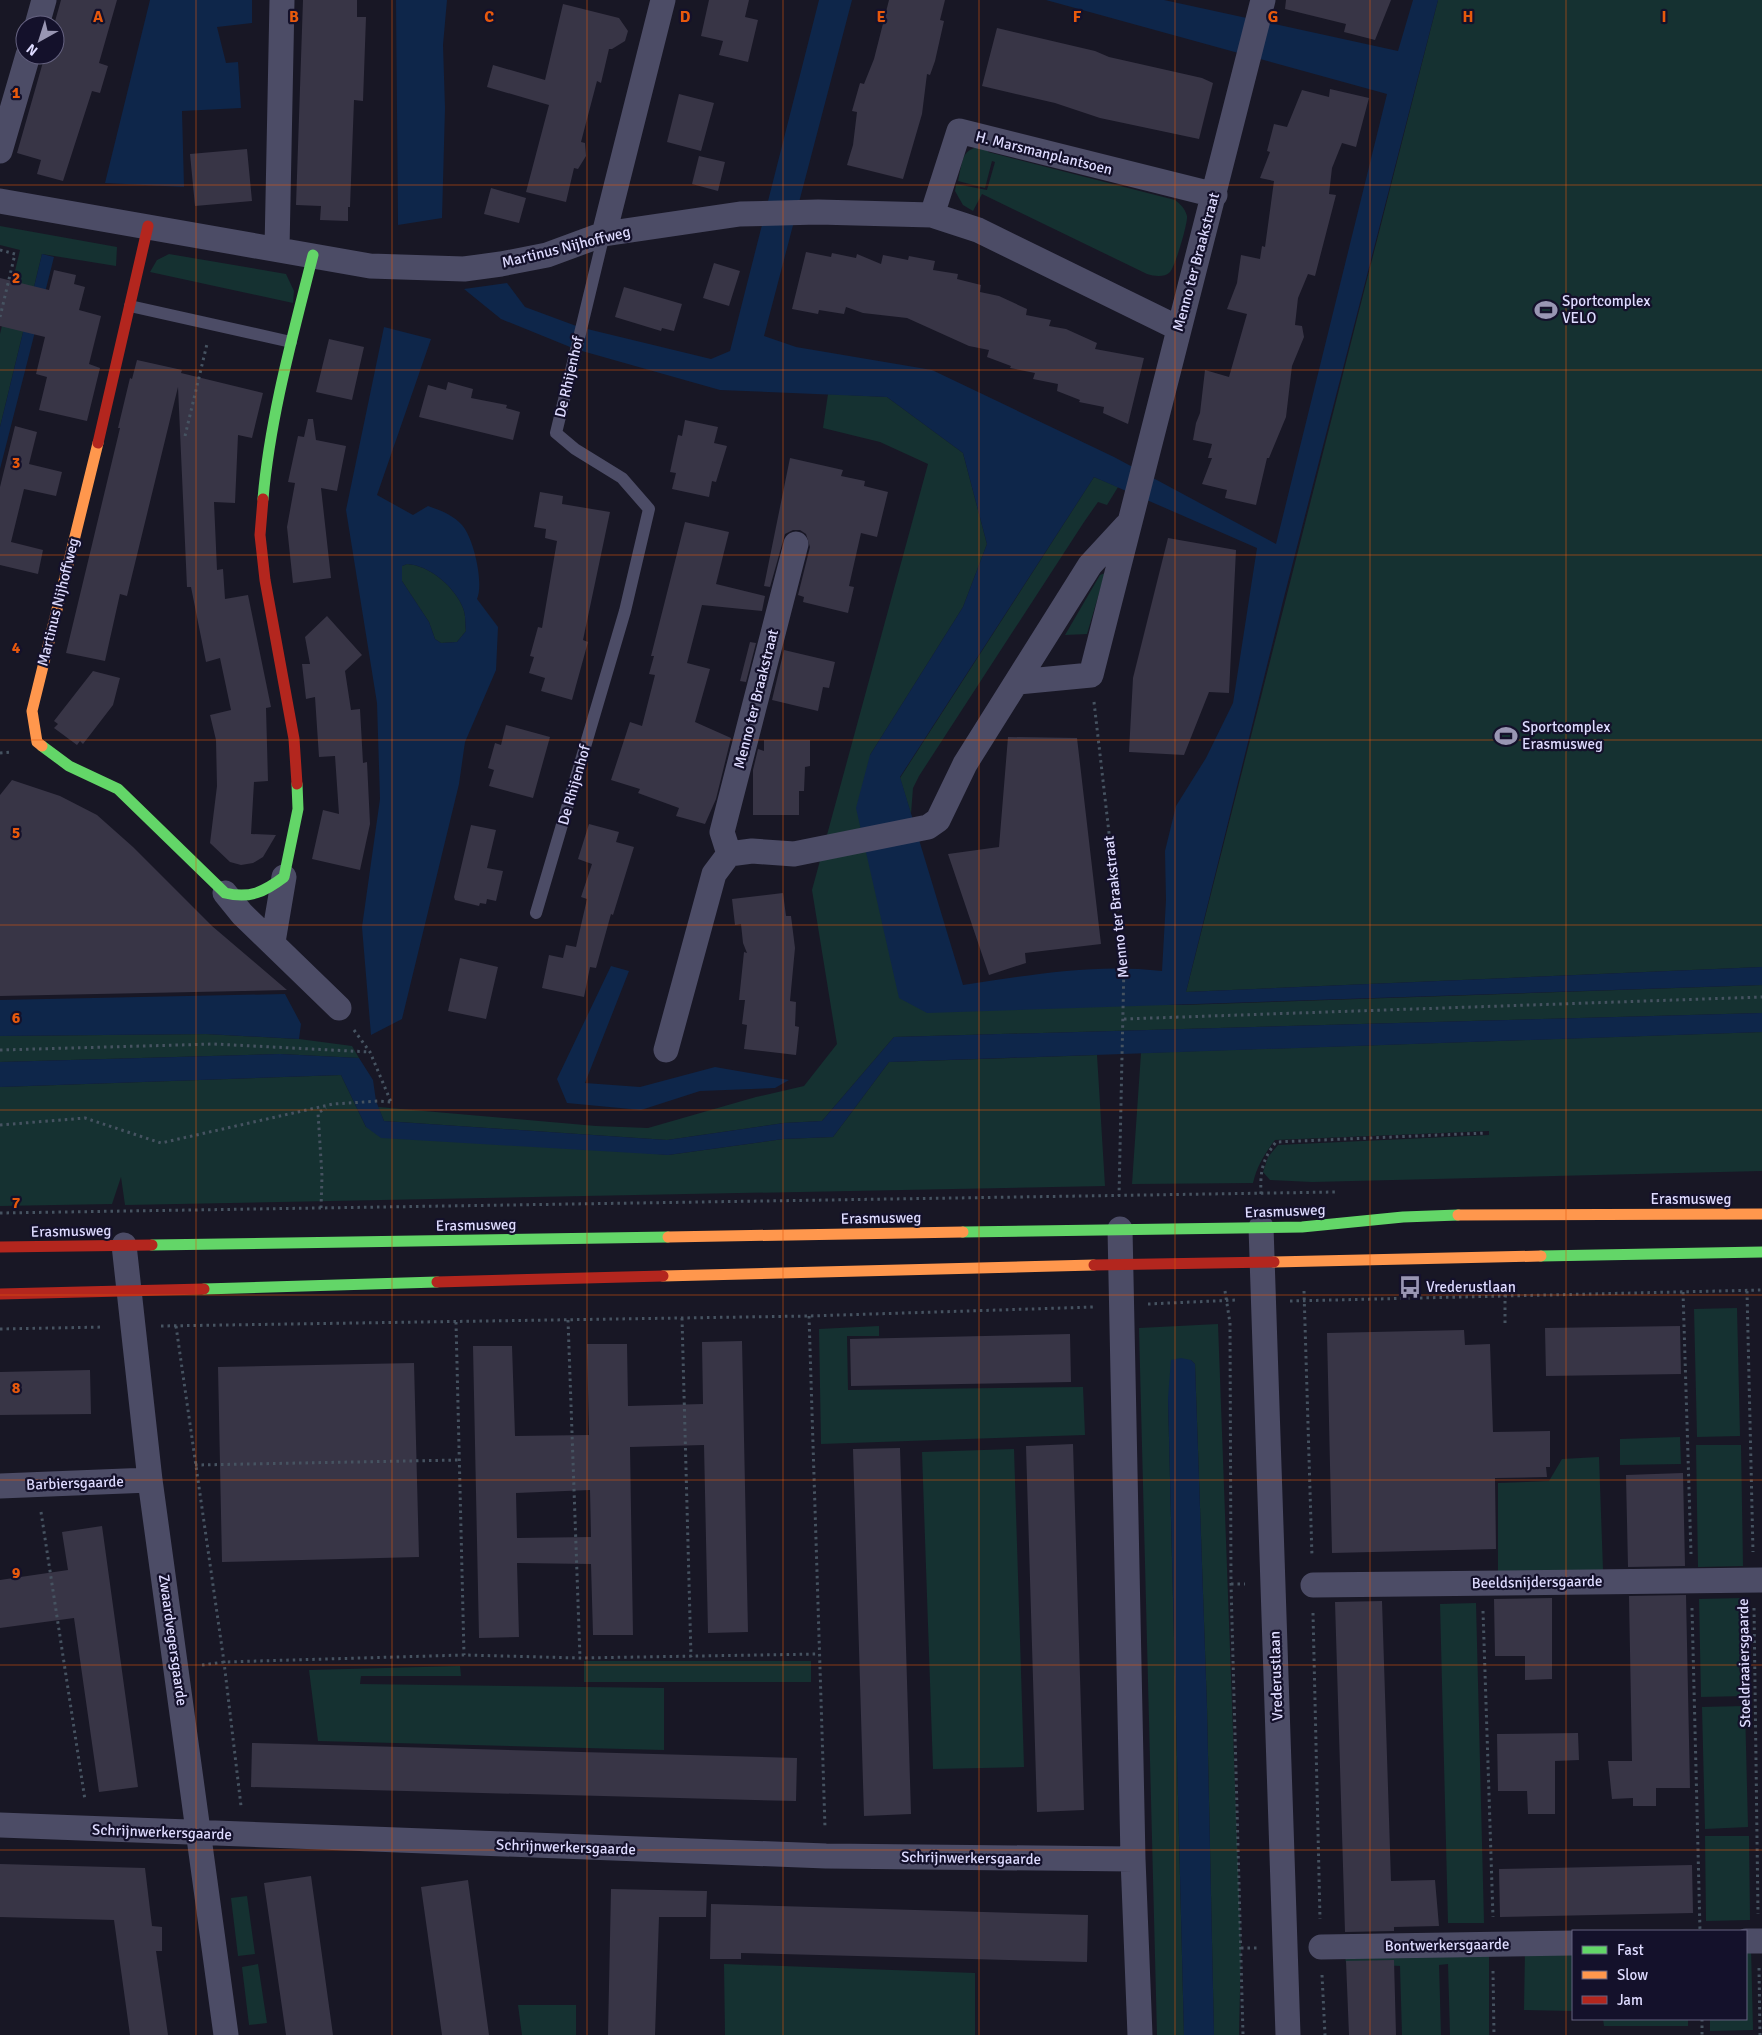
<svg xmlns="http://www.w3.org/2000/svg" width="1762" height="2035" font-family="Signika,sans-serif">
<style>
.green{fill:#153131}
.water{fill:#0e264a;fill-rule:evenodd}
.building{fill:#383546;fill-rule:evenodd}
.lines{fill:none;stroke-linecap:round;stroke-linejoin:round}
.path{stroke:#465361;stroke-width:3;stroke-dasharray:2.5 4;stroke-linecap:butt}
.lane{stroke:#4c4c66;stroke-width:12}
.street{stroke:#4c4c66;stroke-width:25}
.fast{stroke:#63d668;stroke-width:11}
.slow{stroke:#ff974d;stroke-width:11}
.jam{stroke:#b3261e;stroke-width:11}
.grid{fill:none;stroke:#e8590c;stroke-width:1;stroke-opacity:0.55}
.labels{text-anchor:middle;stroke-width:4.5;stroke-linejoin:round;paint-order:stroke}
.street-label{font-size:15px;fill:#dedbff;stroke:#14112b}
.poi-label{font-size:15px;fill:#dedbff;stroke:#14112b;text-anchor:start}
.grid-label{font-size:16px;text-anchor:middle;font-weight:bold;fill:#e8590c;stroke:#14112b;stroke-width:4.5;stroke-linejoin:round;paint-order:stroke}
</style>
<rect width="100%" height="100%" fill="#181725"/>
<!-- green -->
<path class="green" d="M1438,0h324v967l-576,25z
M990,145l-2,7 187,48c5,4 10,8 12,16 1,7 -12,51 -17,56 -6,6 -16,4 -23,2l-165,-80 -9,17 -10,-6 -8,-14 1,-7 31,6 8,-28 -3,-1 -7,27 -27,-7c6,-26 3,-33 32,-36z
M0,226l117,21 -1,19 -74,-12 -42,173v-93l20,-84 -20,-5z
M169,254l117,20 8,17 -1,12 -143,-31 7,-12z
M828,394l59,3 76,56 24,91 -24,63 -93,148 30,243 282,7 580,-20v28l-868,24 -72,84 -38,2 -117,17 -283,-19 -6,-14 218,19 52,2 108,-31 48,-11 33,-42 -25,-154 116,-426 -48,-22 -57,-14z
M1094,477l24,10 -11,18 -9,-3 -14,20 -165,254 -6,12 -2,26 -11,-36z
M407,564c22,1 48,23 56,44 3,7 2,16 3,23l-9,11 -16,1 -6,-4 -6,-17 -27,-41v-15z
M1105,573l-18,61 -22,1 35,-60z
M1762,1032v139l-450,11 -42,-2 -7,-8 5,-15 10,-12 211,-10v-4l-214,9c-10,13 -18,26 -22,43l-121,1 9,-131z
M206,1034l93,5 53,7 7,12 -79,-4 -280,8v-26z
M1097,1055l8,131 -980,19 -4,-28 -9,27 -112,2v-119l341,-12 25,52 302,28 115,-16 50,-2 56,-75z
M1737,1308l3,128 -43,1 -3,-128z
M1218,1324l23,624 -2,87h-25l-7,-327 -12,-344 -4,-4 -23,38 16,637h-27l-18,-707z
M879,1326v10h-32l1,54 235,-3 2,48 -264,9 -2,-115z
M1680,1437l1,27 -61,1v-26z
M1696,1445h45l2,121 -45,1z
M1014,1449l10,318 -91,2 -11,-317z
M1599,1457l4,113 -105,1v-88l51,-2 13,-22z
M1743,1598l2,98 -44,1 -2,-98z
M1476,1603l8,320h-36l-8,-319z
M584,1661h227v21h-227z
M460,1666l1,10h-100l-1,8 304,4v62l-346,-9 -9,-71z
M1745,1706l3,121 -43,2 -3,-122z
M1705,1836h44l1,84 -44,1z
M247,1896l8,58 -17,2 -7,-58z
M1746,1948h5l2,82 -43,1v-12h36z
M1525,1950l48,1v60l-49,-1z
M1489,1953v82h-39l-2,-71 -9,1 2,70h-39l-2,-69 -54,-3 -1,-7z
M258,1964l9,59 -18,2 -7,-58z
M724,1964l251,9v62h-250z
M518,2005h58v30h-54z
M1603,2019h85v7h-84z"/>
<!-- water -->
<path class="water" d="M150,0h102v23l-35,4 9,36 12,-1 3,46 -59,3 2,76 -79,-4z
M396,0h51l-4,45 2,63 -3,110 -44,7z
M819,0h33l-88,336 32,11 136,23 182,87 162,87 111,-450 -341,-94h118l234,51 15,-51h25l-155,601 -97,391 576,-25v18l-835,28 -28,-15 -43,-190 14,-53 93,-148 24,-63 -24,-91 -76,-56 -167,-7 -145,-41 -74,-30 -37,-30 43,-6 18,24 54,20 132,32 19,-8zM1094,477l163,71 -24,155 -27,55 -30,48 -11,45 1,49 -4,71c-67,-8 -132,4 -199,14l-63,-208z
M42,254l12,3 -54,212v-42z
M384,327l47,12 -54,156 36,20 15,-9c12,4 25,9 34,19 12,14 22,58 15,74l21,28 -2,43 -31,72 -6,42 -57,235 -31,16 -9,-108 18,-128 -3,-96 -31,-193zM407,564c22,1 48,23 56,44 3,7 2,15 3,23l-9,11 -16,1 -6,-4 -6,-17 -27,-41v-15z
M611,966l18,5 -44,112 55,4 75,-20 74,13 -14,8 -75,3 -59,19 -74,-7 -10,-24z
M285,994l16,30 -2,15 -93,-5 -206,2v-36z
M1762,1013v19l-873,30 -56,75 -50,2 -115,16 -287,-17 -15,-11 -25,-52 -341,12v-25l280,-8 79,4 14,22 3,21 8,20 283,19 117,-17 38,-2 72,-84z
M1181,1358l10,2 4,4 12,344 7,327h-30l-16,-637 3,-38z"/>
<!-- building -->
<path class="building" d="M61,0h56l-18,63 9,3 -8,27 -8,-2 -29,90 -26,-7 4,-14 -24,-7 28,-98h10l-1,-30z
M303,0h54v17h9l-3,84 -9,-1 -4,107h-2v14l-28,-1 1,-14 -25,-1z
M709,0h40l-4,17 13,3 -10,42 -29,-7 4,-14 -22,-5z
M889,0h56l-5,20 4,1 -9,40 -5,14 -3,-1 -5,40 -19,65 -56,-14 6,-20 4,-33 -5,-1 8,-28 4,1 10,-25z
M1286,0h105l-16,40 -31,-8 2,-8 -61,-15z
M563,4l56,14 9,13 -3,10 -13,8h-3l-8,34 -4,-2 -16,61 4,1 1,13 -8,13 -4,-1 -8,34 -40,-10 23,-87 -62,-18 6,-22 52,15z
M997,28l98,23 14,6 93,21 11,5 -14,56 -99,-21 -45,-15 -73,-17z
M1330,89l39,9 -13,49 -14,-4 -10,25 -3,26 7,1 -21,81 -7,-2 -10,24 -3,27 7,1 2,11 -12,29 -6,51 -17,41h-2l-11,47 -31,-7 2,-8 -25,-6 10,-26h-4l4,-14 -19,-4 3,-17 4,-10 5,-43 24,7 18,-63 -20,-5 10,-26 4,-28 19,4 2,-13 3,1 9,-66 -14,-3 10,-26 -3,-1 7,-27 13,3 15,-37 27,7z
M679,94l35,9 -13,48 -34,-9z
M247,149l5,52 -57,5 -5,-52z
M699,156l26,6 -7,29 -26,-7z
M491,188l35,10 -7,25 -35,-9z
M806,252l25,5 1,-4 24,5 1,-4 24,10 2,-9 25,5 1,-4 26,5 -2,9 25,4 -1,5 24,6 -1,7 19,4 28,13 -1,6 25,5 -2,6 17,3 31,14 -2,6 49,9 -16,66 -25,-11 1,-6 -25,-5 1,-2 -23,-9 1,-7 -25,-5 2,-6 -25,-5 1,-2 -24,-9 2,-7 -20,-4 -62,-28 -44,-5 -17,-6 -2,7 -25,-4 -1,4 -26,-5z
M714,263l26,8 -11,35 -26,-8z
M54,270l22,5 -2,9 11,3 -6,23 22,6 -12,48 11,4 -13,53 -48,-11 8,-33 -11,-3 9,-37 -45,-11v-48l49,12z
M624,287l58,17 -8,27 -12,-3 -1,3 -46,-14z
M329,339l35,8 -12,53 -36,-8z
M137,360l45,10 -1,3 82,20 -11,45 -14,-3 -3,68 -21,-1 3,68 6,-1 2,30 23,-4 23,112 -5,1 2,73 -14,1 -3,52 25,1 -13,22 -10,6 -12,2 -11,-3 -20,-19 7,-57 -1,-46 -6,-25 21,-5 -11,-52 -14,4 -15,-75h-4l-9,-200 -51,209 -7,-2 -15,67 -39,-8 54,-225h-2l12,-50 2,1z
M448,382l25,7 -2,9 36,7 -1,3 14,4 -7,28 -94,-23 9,-32 18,5z
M308,419h5l3,21 30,6 -9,45 -16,-3 10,90 -38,5 -6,-56 8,-44 -7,-1 10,-46 6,1z
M685,420l33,7 -4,16 13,3 -11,36 -4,-1 -3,16 -37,-8 4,-16 -6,-1 8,-37 4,1z
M15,426l22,6 -8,32 33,8 -6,24 -32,-7 -13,53 32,8 -5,24 -38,-9v-78z
M790,458l53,12 -2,6 24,5 -1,5 24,6 -11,45 -16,-4 -12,53 5,1 -6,26 -45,-11 1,-5 -6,-2 12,-48 -4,-13 -6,-4h-7l-8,4 -15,53 -6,-1z
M540,492l23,4 -1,8 48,8 -27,128 5,2 -16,58 -31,-9 4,-13 -16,-5 5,-16 -4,-1 8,-29 4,1 15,-87 -12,-3 1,-9 -12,-2z
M685,522l44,10 -13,52 49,12 -3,15 -60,-6 -15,58 23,6 -15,53 36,16 -15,61 -11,25 -29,-8 3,-8 -41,-15 2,-4 -29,-9 19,-58 12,4 13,-51 -6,-1 5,-18h-3z
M1168,538l68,12 -7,143 -20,-1 -25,63 -55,-3 4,-74z
M327,616l35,39 -17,16 6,39 9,-1 3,54 4,-1 3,62 -10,46 -48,-11 11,-49 16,4 -4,-58 -16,1 -4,-60 -9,2 -4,-35h8l-5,-27z
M750,642l6,1 -10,39 -6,-1z
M784,650l51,12 -6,26 -6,-1 -5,24 -46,-11z
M93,671l27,7 -7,27 -30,39 -3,-3 -3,4 -23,-17 4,-4 -4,-3z
M506,725l44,12 -17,61 -44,-12 5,-16 -6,-2 7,-25 6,2z
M1008,737l69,1 24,206 -76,9 1,10 -37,12 -41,-121 51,-7z
M764,740h46v26l-5,1 -1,24h-5v24h-46v-45l5,-21 6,2z
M12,780l48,16 37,19 36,32 79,79 75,64 -287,6v-201z
M589,824l30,8 -3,10 18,5 -21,68 -2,-1 -15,54 -6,-1 -6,30 -42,-9 7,-33 14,3 3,-13 10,2 11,-48 -6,-2 11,-33 -14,-5z
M471,825l25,5 -9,38 16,3 -7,30 -9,-2 -1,5 -6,-1 -1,3 -24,-6 -1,-3z
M783,893l3,23h5l4,32 -5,53 6,1 -1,24 4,1 -3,28 -52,-6 3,-24 -5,-1 3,-24h-6l5,-48 3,1 -4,-10 -2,-19 -6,1 -3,-26z
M460,958l38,9 -12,52 -38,-8z
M1680,1326l1,48 -135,2 -1,-48z
M1464,1330l1,15 25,-1 3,88 57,-1v36h-4l1,10 -52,1 1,71 -164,4 -5,-220z
M1070,1334l1,48 -220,4 -1,-47z
M742,1341l6,291 -40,1 -4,-188 -74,2 3,188h-40l-2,-71 -74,-1 2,74 -40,1 -6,-292h39l3,90 74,-1 -2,-91h40l1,62 75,-2 -1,-62zM590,1490l1,47 -74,1 -1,-45z
M414,1363l5,194 -197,5 -4,-195z
M90,1370l1,44 -91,1v-43z
M1073,1444l11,366 -47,2 -11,-366z
M900,1448l11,366 -47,2 -11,-367z
M1683,1473l2,93 -57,1 -2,-92z
M102,1526l36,261 -39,5 -25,-174 -74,10v-48l68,-10 -6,-38z
M1686,1595l4,193h-34v18h-23v-8l-21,1 -4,-38h24l-3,-165z
M1552,1598v81l-27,1v-24h-30l-1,-57z
M1382,1601l9,280 44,-1 4,46 -45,1v4l-49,1 -10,-330z
M1578,1733l1,27 -24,1v53h-27l-1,-23h-29l-1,-57z
M252,1743l545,15 -1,43 -545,-14z
M0,1864l145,4 7,58 10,1v24h-6l12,84h-38l-16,-115 -114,-3z
M1692,1865l1,48 -193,4 -1,-48z
M311,1876l22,159h-47l-22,-152z
M468,1880l21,155h-47l-21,-148z
M611,1889l96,2 -1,26h-47l-4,118h-47z
M711,1904l377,11 -1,47 -346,-9v6h-31z
M1394,1960l2,75h-47l-3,-74z"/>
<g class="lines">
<!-- path -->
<path class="path" d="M0,250l15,4 -15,63
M185,436l22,-92
M1094,702l30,262 -5,232
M0,753l11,-1
M1124,1019l638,-22
M354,1030l16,22 21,50
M0,1050l214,-6 156,8
M0,1125l85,-7 76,25 172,-39 46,-3 12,1
M1261,1194c-1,-22 1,-34 15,-52l210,-9
M321,1208l1,-32 -4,-63 8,-5
M0,1213l1336,-21
M1225,1291l5,32 1,261 12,451
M1304,1291l8,266
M1747,1291l6,261
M1683,1292l8,262
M1290,1301l472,-11
M1148,1304l88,-4
M809,1316l16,512
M682,1318l9,339
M568,1320l12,338
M456,1322l8,333
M1505,1323v-38
M161,1326l648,-10 285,-9
M176,1326l48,336 17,144
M0,1329l104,-2
M195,1465l264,-5
M41,1512l44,288
M1231,1584h14
M1692,1608l8,323
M1754,1608l4,306
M1483,1611l10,306
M1313,1613l7,306
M202,1665l22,-3 240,-7 116,3 238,-4
M1241,1948h16
M1759,1968l1,67
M1493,1971l1,64
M1322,1975l3,60
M1702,2019v16"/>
<!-- lane -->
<path class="lane" d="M130,306l161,36
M536,913l89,-302 24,-102 -27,-31 -47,-29 -19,-16 48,-199"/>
<!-- street -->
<path class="street" d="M37,25l7,-25
M0,151l28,-96
M0,201l370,65 94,3 37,-5 46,-9 57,-21 136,-20 78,-2 114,3 46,15 200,98
M932,215l27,-84 256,64
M604,234l59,-234
M277,249l5,-249
M1018,682l73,-7 172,-675
M729,854l23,-3 42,3 134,-27 10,-7 27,-56 125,-199 36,-39
M225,893l17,21 97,94
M273,942l11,-65
M666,1050l48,-176 15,-20 -7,-22 74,-288
M1261,1227l27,808
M1120,1229l13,630 7,176
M124,1245l26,235 76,555
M0,1486l150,-6
M1313,1585l449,-5
M0,1825l826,31 307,3
M1746,1941h16
M1321,1947l252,-4"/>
<!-- fast -->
<path class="fast" d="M263,499c7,-82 30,-164 50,-244
M42,746l27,20 49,23 107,104c25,6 39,-1 59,-16l14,-68 -1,-25
M963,1232l339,-5 101,-10 55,-2
M152,1245l516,-8
M1541,1256l221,-4
M204,1289l233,-7"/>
<!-- slow -->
<path class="slow" d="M42,746l-5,-4 -5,-31 66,-268
M1458,1215l304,-1
M668,1237l295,-5
M1274,1262l267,-6
M663,1276l431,-11"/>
<!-- jam -->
<path class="jam" d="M98,443l50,-217
M263,499l-3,36 5,45 29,159 3,45
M0,1247l152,-2
M1094,1265l180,-3
M437,1282l226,-6
M0,1294l204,-5"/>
</g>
<!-- grid -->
<path class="grid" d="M196,0v2035M392,0v2035M587,0v2035M783,0v2035M979,0v2035M1175,0v2035M1370,0v2035M1566,0v2035M0,185h1762M0,370h1762M0,555h1762M0,740h1762M0,925h1762M0,1110h1762M0,1295h1762M0,1480h1762M0,1665h1762M0,1850h1762"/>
<!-- icons -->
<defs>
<symbol id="stadium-bare" viewBox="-9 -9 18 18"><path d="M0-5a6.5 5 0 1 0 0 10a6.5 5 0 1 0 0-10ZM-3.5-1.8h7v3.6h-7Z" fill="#9996b3" stroke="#14112b" stroke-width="2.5" paint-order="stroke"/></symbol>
<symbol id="bus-bare" viewBox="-9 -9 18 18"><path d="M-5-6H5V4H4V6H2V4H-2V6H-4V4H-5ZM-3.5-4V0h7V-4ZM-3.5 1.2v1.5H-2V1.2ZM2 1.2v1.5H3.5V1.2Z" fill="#9996b3" stroke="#14112b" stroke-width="2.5" paint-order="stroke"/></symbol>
</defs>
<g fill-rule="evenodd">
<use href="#stadium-bare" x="1530" y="294" width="32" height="32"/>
<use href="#stadium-bare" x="1490" y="720" width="32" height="32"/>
<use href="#bus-bare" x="1394" y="1271" width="32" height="32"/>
</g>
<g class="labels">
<!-- street labels -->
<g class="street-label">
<text transform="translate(1044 153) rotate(14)" y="5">H. Marsmanplantsoen</text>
<text transform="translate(566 247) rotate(-14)" y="5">Martinus Nijhoffweg</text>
<text transform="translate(1196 262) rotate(-75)" y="5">Menno ter Braakstraat</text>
<text transform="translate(569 377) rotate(-77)" y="5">De Rhijenhof</text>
<text transform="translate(58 602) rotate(-76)" y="5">Martinus Nijhoffweg</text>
<text transform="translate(756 699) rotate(-76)" y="5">Menno ter Braakstraat</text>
<text transform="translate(574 785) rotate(-74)" y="5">De Rhijenhof</text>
<text transform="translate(1116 907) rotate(-96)" y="5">Menno ter Braakstraat</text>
<text x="1691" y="1204">Erasmusweg</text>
<text transform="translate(1285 1211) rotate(-2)" y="5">Erasmusweg</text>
<text transform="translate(881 1218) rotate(-1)" y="5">Erasmusweg</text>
<text transform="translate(476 1225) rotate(-1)" y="5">Erasmusweg</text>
<text transform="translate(71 1231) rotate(-1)" y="5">Erasmusweg</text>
<text transform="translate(75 1483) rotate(-2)" y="5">Barbiersgaarde</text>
<text transform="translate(1537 1582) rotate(-1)" y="5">Beeldsnijdersgaarde</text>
<text transform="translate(173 1640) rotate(82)" y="5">Zwaardvegersgaarde</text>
<text transform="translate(1744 1663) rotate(-91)" y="5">Stoeldraaiersgaarde</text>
<text transform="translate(1276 1676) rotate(-92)" y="5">Vrederustlaan</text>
<text transform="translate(162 1832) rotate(2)" y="5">Schrijnwerkersgaarde</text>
<text transform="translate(566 1847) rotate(2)" y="5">Schrijnwerkersgaarde</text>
<text transform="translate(971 1858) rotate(1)" y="5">Schrijnwerkersgaarde</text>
<text transform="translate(1447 1945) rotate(-1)" y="5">Bontwerkersgaarde</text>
</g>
<!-- poi labels -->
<g class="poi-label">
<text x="1562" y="306">Sportcomplex<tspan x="1562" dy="17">VELO</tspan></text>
<text x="1522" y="732">Sportcomplex<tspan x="1522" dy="17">Erasmusweg</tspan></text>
<text x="1426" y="1292">Vrederustlaan</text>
</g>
</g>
<g class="grid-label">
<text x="98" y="22">A</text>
<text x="294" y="22">B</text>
<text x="489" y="22">C</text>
<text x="685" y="22">D</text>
<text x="881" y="22">E</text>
<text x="1077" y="22">F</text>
<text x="1273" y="22">G</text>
<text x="1468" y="22">H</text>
<text x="1664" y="22">I</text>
<text x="16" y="98">1</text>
<text x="16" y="283">2</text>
<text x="16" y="468">3</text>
<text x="16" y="653">4</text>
<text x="16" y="838">5</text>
<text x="16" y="1023">6</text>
<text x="16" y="1208">7</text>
<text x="16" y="1393">8</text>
<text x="16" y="1578">9</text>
</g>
<!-- legend -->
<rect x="1572" y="1930" width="175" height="90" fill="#14112b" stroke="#656280"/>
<rect x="1582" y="1946" width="25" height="8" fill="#63d668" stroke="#656280"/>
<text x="1617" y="1955" font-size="15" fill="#dedbff">Fast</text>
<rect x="1582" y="1971" width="25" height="8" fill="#ff974d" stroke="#656280"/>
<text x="1617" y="1980" font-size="15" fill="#dedbff">Slow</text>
<rect x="1582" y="1996" width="25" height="8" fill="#b3261e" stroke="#656280"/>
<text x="1617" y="2005" font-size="15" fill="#dedbff">Jam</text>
<!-- north arrow -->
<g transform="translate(40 40) rotate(219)"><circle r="24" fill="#14112b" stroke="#656280"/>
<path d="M0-4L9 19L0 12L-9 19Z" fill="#9996b3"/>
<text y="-8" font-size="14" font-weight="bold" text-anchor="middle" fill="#dedbff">N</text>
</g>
</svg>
